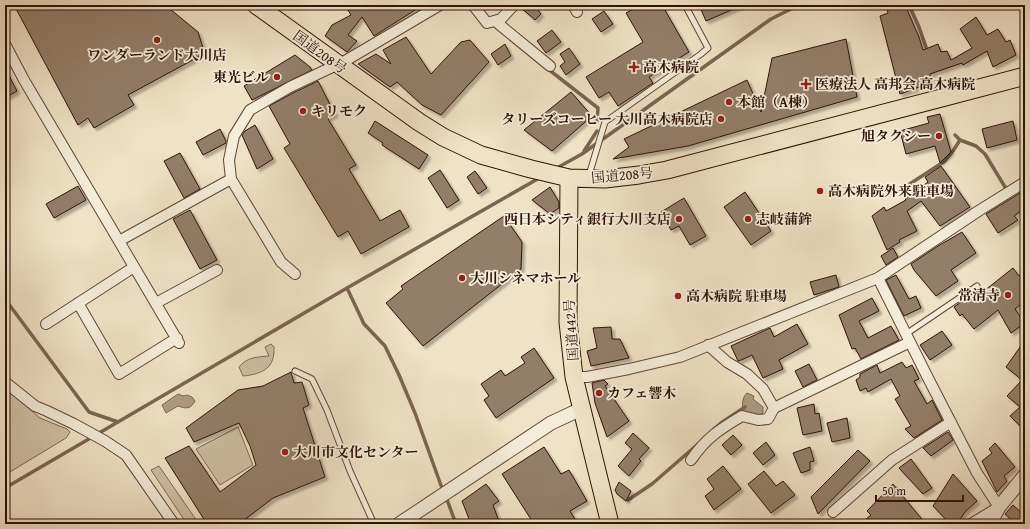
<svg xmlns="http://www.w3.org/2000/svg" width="1030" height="529" font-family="'Gentium Book Plus','Noto Serif JP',serif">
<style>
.green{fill:#cfbfa6;stroke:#7f6857}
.water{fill:#ae9b85;stroke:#7b6453}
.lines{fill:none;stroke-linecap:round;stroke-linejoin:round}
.stream{stroke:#7b6453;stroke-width:3.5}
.building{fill:#937e6b;stroke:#2f1208;filter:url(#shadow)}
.service-casing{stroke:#5f4638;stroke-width:7}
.minor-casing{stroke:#5f4638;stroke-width:12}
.tertiary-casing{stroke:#5f4638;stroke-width:15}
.trunk-casing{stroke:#2f1208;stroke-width:19}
.service{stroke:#f5ecda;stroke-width:5}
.minor{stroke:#f5ecda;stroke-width:10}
.tertiary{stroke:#f5ecda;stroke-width:13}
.trunk{stroke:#f0e2c6;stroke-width:17}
.poi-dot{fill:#8f2418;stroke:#f5ecda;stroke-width:1.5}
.labels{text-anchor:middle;stroke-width:3.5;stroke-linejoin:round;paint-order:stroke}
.street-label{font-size:14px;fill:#2f1208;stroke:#f5ecda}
.poi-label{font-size:14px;font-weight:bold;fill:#2f1208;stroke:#f5ecda;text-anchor:start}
</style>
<defs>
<filter id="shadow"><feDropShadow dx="3" dy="3" stdDeviation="1" flood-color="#0004"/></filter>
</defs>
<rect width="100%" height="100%" fill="#f0e2c6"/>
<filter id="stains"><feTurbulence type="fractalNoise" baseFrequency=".005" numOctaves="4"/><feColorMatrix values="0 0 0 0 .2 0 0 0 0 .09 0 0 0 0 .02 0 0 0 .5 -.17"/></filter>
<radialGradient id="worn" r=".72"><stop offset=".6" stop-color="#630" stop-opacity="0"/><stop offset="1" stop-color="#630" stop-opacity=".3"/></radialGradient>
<!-- green -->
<path class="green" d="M271,344l3,3c1,21 -11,27 -31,29l-4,-9c8,-10 18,-10 30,-11l-4,-9z
M5,388l35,30 27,11 3,3 -4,6 -61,37z
M238,427l15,38 -33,20 -24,-36z
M159,466l40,58h-12l-36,-54z"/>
<!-- water -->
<path class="water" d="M747,393l7,3 -1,3 10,8v6l-5,4 -15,-5c-1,-6 -1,-15 4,-19z
M178,394l5,2 4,-1 5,2 3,4c-4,8 -9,8 -17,5l-12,7 -4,-8z"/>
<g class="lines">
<!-- stream -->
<path class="stream" d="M909,5l10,22 7,20
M548,69l50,39 -1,13
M955,135l5,5
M584,151l13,-20
M555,169l27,-15 189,-135 28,-14
M902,189l43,-28 8,-10 7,-11 16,6 9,8 20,33
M347,288l17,36 21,22 14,29 16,38 28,78
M5,299l84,113 29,10
M714,429l7,-6 24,-16
M5,488l342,-200 194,-111
M446,497l10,27
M628,500l24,-16 46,-40"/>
</g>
<!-- building -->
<path class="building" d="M14,5h151l33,27 5,16 -3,8 -72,39 6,10 -40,23 -6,-10 -10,7z
M345,5h78l-49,31 -12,-19 -14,18 9,6 -10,11 -22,-16 7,-11 19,-10z
M520,5h14l7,9 -6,6 -15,-13z
M640,5h22l27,47 -40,25 4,6 -35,23 -9,-14 -10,6 -13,-21 57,-35 -17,-29z
M699,5h44l-37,16z
M886,5h19l14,32 4,13 15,-6 3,8 6,-1 4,9 21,-12 -12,-19 16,-12 11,18 11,-6 8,13 4,-2 6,15 -23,12 -6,-16 -24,14 -1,-2 -32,11 3,8 -33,12 -20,-78 8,-3z
M604,11l9,13 -12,8 -9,-13z
M552,30l9,12 -15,11 -9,-12z
M406,37l25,37 30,-32 9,-2 19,22 -48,53 -19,-10 -25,-23 -7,5 -32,-23 18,-10 15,10 -8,-14z
M846,39l11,58 -169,49 -75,13 16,-12 -5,-8 123,-59 14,32 11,-54z
M505,44l6,12 -13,9 -7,-11z
M569,48l11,16 -14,11 -6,-9 5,-4 -5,-8z
M295,55l15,12 2,3 -60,30 -8,-14z
M5,68l12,23 -12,7z
M318,81l17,33 -7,5 28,46 -7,4 31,52 20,-11 9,17 -48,27 -13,-23 -10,6 -54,-89 6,-4 -21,-38 24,-13z
M571,92l21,24 -40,35 -28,-21z
M940,114l11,38 -11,11 -5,-17 -29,8 -6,-23 29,-8 -2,-6z
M375,121l53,34 -9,14 -37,-24 1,-2 -15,-10z
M1013,121l4,19 -30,8 -5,-19z
M255,125l18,34 -16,10 -15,-34 3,-4z
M220,129l6,12v2l-23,12 -7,-13z
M180,153l20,36 -16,9 -20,-37z
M941,166l29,41 -30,19 -19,-25 -14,10 10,20 -18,9 1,2 -13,8 -15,-34 12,-9 2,4 20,-11 -1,-1 23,-17 -3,-5z
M440,170l19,30 -12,8 -19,-30z
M475,171l12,17 -9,6 -11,-17z
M78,186l8,14 -32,18 -8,-14z
M550,187l9,15v6l-9,6 -18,-14z
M1025,190v18l-11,8 4,4 -20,13 -12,-19z
M745,192l26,39 -20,14 -27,-38z
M684,198l22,38 -16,9 -11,-19 -8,4 -10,-18z
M190,210l27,50 -17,9 -27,-50z
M504,216l18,26 -1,27 -98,77 -37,-43 17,-14 -2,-3z
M962,232l14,21 -25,17 7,11 -22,15 -22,-26 -3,-6 27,-18z
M893,248l5,9 -12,8 -5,-9z
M1013,268l6,8 6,-4v29l-10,8 10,14 -14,10 -13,-23 -24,19 -12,-15 -2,2 -6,-9 23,-16 2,4z
M836,275l3,12 -25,8 -4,-13z
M896,275l13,24 7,-3 5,12 -17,8 -18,-36z
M872,298l7,13 -20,10 9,17 23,-12 8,14 -38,19 -6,-11 -3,1 -13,-34z
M797,324l11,20 -29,16 4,9 -20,9 -11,-23 -13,6h-1l-7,-15 39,-18 4,9z
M611,327l1,12h8l9,19 -38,8 -4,-15 10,-3 -4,-20z
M942,331l10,14 -22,15 -10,-15z
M1025,340v91l-15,-15 10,-9 -13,-11 15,-16 -16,-13z
M534,348l20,30 -58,40 -12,-18 5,-4 -8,-12 20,-14 4,6 20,-13 -4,-6z
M902,362l4,6 6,-3 7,14 -5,2 13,23 5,-4 10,20 -28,18 -9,-9 6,-3 -16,-27 5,-3 -9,-17 -23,13 -2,-4 -6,3 -4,-11 4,-3v-3l17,-9 3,8z
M809,364l8,16 -14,7 -8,-16z
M291,372l3,11 8,-1 7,23 -6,3 22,69 -52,21 -34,26h-32l-42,-66 24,-12 31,46 36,-27 -6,-19 -11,-23 -45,19 -8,-14 52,-38 25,-4z
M604,380l4,4 -3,2 24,35 -22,16 -12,-34 -3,-20z
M814,404l1,10 4,-1 3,18 -19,4 -6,-27z
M847,418l3,20 -18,4 -5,-19z
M948,432l5,8 -22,16 -8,-8z
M633,433l16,15 -10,11 2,2 -12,15 -11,-10 14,-17 -7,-6z
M733,435l9,10 -11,10 -9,-10z
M766,442l9,13 -12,10 -10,-12z
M995,443l20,24 -11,9 3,5 -10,11 -15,-31 10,-8 -3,-4z
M544,447l17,27 8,-4 18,31 -17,10 8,13h-44l-32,-50z
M810,447l4,14 -4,1v8l-9,3 -8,-20z
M858,450l12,11 -52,53 -7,-17z
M911,459l21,29 -9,6 -24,-26z
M723,466l18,23 -27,21 -9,-14 9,-7 -7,-10z
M764,471l12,15 7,-5 12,14 -24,18 -23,-29z
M953,474l24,27 -12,11 -8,12h-7l-17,-18z
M619,482l12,9 -5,10 -9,-7 -2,-4z
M486,484l13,17 -6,4 7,19h-29l-9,-23z
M893,484l13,16 20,24h-66l11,-9 -4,-4z
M1013,505l12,11v8h-9l-11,-10z"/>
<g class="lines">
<defs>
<path id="service" d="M589,175l16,-53 96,-68 7,-6 -23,-43
M906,334l71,-48
M295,371l17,8 15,31 23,61 24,53"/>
<path id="minor" d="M473,5l14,18 14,-4 13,-14
M573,5l4,7
M495,21l55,45
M5,44l19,36 155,263
M231,179l50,83 14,12
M119,241l112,-62 -2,-19 5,-24 16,-26 40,-23 55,-26 95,-56
M878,278l50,100 49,95 22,34 -28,17
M78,303l41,71 58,-36
M156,303l61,-33
M46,324l88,-57
M708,345l19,17 20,12 16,15 11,19 136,-66
M574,377h13l42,-8 51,-12 198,-79 102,-68 45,-28
M5,382l30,24 12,5 27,13 31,17 21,14 48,69
M691,460c15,-22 29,-31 51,-44l16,4 10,-1 6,-11
M833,512l59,-52 59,-38"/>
<path id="tertiary" d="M399,524l152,-101 30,-14
M990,524l9,-17 26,-32"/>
<path id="trunk" d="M256,5l163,117 24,15 38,18 50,14 38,9 36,1 34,-4 28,-5 358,-94
M569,178l-1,144 6,55 36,147"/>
</defs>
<!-- service casing -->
<use href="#service" class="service-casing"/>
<!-- minor casing -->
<use href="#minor" class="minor-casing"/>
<!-- tertiary casing -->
<use href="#tertiary" class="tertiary-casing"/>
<!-- trunk casing -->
<use href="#trunk" class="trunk-casing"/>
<!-- service -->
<use href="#service" class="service"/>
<!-- minor -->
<use href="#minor" class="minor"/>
<!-- tertiary -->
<use href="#tertiary" class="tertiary"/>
<!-- trunk -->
<use href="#trunk" class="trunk"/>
</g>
<!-- markers -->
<g class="poi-dot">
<circle cx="157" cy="40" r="4"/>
<path d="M632 61h4v4h4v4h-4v4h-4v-4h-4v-4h4z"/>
<circle cx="277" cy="77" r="4"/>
<path d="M804 78h4v4h4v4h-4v4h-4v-4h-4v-4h4z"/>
<circle cx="729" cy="102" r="4"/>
<circle cx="303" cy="111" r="4"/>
<circle cx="721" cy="119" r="4"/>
<circle cx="939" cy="136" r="4"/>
<circle cx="820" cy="191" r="4"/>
<circle cx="679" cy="219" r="4"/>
<circle cx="748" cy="219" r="4"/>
<circle cx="462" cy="278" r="4"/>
<circle cx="1008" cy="295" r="4"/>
<circle cx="678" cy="296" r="4"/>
<circle cx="599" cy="393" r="4"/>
<circle cx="285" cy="452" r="4"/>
</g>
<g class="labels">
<!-- street labels -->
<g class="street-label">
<text transform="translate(320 52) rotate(36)" y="5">国道208号</text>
<text transform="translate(622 175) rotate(-5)" y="5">国道208号</text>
<text transform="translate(571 330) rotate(-94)" y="5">国道442号</text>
</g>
<!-- poi labels -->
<g class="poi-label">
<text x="157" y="60" text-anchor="middle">ワンダーランド大川店</text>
<text x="643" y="72">高木病院</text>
<text x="269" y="82" text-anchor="end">東光ビル</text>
<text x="815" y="89">医療法人 高邦会 高木病院</text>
<text x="737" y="107">本館（A棟）</text>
<text x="311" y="116">キリモク</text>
<text x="713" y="124" text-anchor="end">タリーズコーヒー 大川高木病院店</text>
<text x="931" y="141" text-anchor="end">旭タクシー</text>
<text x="828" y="196">高木病院外来駐車場</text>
<text x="671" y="224" text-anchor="end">西日本シティ銀行大川支店</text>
<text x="756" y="224">志岐蒲鉾</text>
<text x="470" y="283">大川シネマホール</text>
<text x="1000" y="300" text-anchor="end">常清寺</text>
<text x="686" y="301">高木病院 駐車場</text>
<text x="607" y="398">カフェ響木</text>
<text x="293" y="457">大川市文化センター</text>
</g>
</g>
<!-- margin -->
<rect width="1030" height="529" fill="none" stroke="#f0e2c6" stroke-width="20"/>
<rect x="6" y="6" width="1018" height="517" fill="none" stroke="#2f1208" stroke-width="2"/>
<rect x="10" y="10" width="1010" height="509" fill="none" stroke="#2f1208"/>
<!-- scale -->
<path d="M876 495v6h87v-6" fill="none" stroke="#2f1208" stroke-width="2"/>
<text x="882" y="495" font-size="12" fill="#2f1208" stroke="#f5ecda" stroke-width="3" paint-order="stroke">50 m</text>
<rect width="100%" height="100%" filter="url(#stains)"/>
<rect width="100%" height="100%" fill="url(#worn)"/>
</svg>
